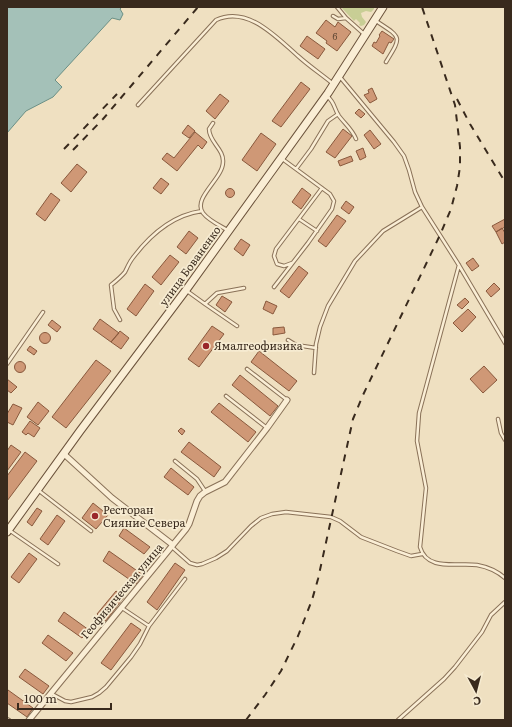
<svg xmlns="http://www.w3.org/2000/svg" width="512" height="727" font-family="Literata,serif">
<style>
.green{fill:#c8ce95}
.water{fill:#a4c1b8;stroke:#6b9086}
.building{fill:#cf9876;stroke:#89593d}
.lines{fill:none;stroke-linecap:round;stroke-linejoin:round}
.lane-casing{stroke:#897158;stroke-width:4.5}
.street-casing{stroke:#897158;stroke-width:7}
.secondary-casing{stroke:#6b523b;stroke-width:9}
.lane{stroke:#faeed5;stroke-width:2.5}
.street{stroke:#faeed5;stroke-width:5}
.secondary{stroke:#faeed5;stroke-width:7}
.rail{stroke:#392a1d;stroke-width:2;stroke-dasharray:7 7;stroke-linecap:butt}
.poi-dot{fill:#9a262a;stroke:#f6ebd1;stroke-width:1.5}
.labels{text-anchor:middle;stroke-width:3.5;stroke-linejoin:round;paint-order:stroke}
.number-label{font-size:9px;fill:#5e4633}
.street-label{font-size:11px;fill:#392a1d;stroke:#f6ebd1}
.poi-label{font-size:11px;fill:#392a1d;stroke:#f6ebd1;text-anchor:start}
</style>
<rect width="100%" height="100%" fill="#efe0c1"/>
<!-- green -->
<path class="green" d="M341,7h33v2l-3,3 -5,-1 -5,2 1,4 4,5 -2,3 -3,1 -2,-1 1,-2 -4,-4 -2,2z"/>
<!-- water -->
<path class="water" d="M7,7h115l-2,2 3,5 -3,6 -8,-2 -57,62 7,7 -9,10 -27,14 -19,22z"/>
<!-- building -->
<path class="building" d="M326,20l9,7 3,-5 13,10 -14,19 -11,-8 1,-2 -11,-8z
M382,31l12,8 -3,4 -2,-1 -6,12 -11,-8 2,-4 2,1 4,-7 -1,-1z
M307,36l18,13 -7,10 -18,-13z
M301,82l9,7 -29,38 -9,-6z
M372,88l5,11 -7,4 -6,-8 5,-2 -1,-3z
M220,94l9,7 -14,18 -9,-8z
M359,109l6,5 -4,4 -6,-5z
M188,125l7,6 -6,7 -7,-5z
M343,129l9,7 -17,22 -9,-6z
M370,130l11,14 -7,5 -10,-14z
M195,132l12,10 -5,7 -4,-4 -21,26 -15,-12 5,-6 7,5z
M261,133l15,11 -19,27 -15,-11z
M363,148l3,9 -6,3 -4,-9z
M351,156l2,5 -13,5 -2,-5z
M77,164l10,8 -16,20 -10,-9z
M161,178l8,6 -8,10 -8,-6z
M302,188l9,7 -10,14 -9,-7z
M225.5 193a4.5 4.5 0 1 1 9 0a4.5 4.5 0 1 1-9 0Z
M51,193l9,7 -15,21 -9,-7z
M346,201l8,6 -5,7 -8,-6z
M337,215l9,6 -20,26 -8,-6z
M505,219v8l-9,5 -4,-6z
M502,228l3,5v9l-3,2 -6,-12z
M189,231l9,7 -12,16 -9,-7z
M241,239l9,6 -7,11 -9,-7z
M170,255l9,7 -18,23 -9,-8z
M473,258l6,8 -7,5 -6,-8z
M299,266l9,7 -19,25 -9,-7z
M494,283l6,6 -9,8 -5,-6z
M145,284l9,7 -18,25 -9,-7z
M222,296l10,6 -7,10 -9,-7z
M465,298l4,4 -7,7 -5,-4z
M266,301l11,5 -4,8 -10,-5z
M468,309l8,8 -14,15 -9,-9z
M100,319l19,14 -8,9 -18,-13z
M52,320l9,7 -4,5 -9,-7z
M212,326l12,8 -25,33 -11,-8z
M284,327l1,6 -12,2v-7z
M120,331l9,7 -8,11 -10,-7z
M39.5 338a5.5 5.5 0 1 1 11 0a5.5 5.5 0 1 1-11 0Z
M30,346l7,5 -3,4 -7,-5z
M259,351l38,30 -8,10 -38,-29z
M96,360l15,11 -45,57 -14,-11z
M14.5 367a5.5 5.5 0 1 1 11 0a5.5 5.5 0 1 1-11 0Z
M484,366l13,14 -14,13 -13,-14z
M240,375l38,31 -8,10 -38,-31z
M7,379l10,8 -6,6 -4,-3z
M38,402l11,9 -11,14 -11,-8z
M219,403l37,29 -8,10 -37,-30z
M13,404l9,4 -9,17 -6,-3v-8z
M30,421l10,7 -6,9 -6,-4 -2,2 -4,-3z
M181,428l4,3 -3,4 -4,-4z
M189,442l32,25 -7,10 -33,-25z
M11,445l10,7 -14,19v-20z
M25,452l12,9 -30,40v-25z
M171,468l23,19 -6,8 -24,-18z
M93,503l15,12 -12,14 -14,-11z
M37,508l5,3 -10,15 -5,-4z
M57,515l8,6 -17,24 -8,-6z
M124,528l26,19 -6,7 -25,-18z
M109,551l34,24 -7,9 -33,-23z
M29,553l8,6 -18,24 -8,-6z
M175,563l10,7 -28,40 -10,-8z
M116,591l8,6 -18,24 -9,-7z
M64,612l25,18 -7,8 -24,-17z
M131,623l10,7 -30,40 -10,-7z
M48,635l25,18 -7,8 -24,-18z
M25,669l24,17 -6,8 -24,-17z
M8,690l25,18 -6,9 -20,-14v-11z"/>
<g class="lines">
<defs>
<path id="lane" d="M337,7l9,11 18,16
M333,16l5,3 8,-1
M376,21c26,17 26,15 10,41
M340,77l54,65 10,14 5,14 6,22 7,15 35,55 48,81
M328,97c7,6 6,12 11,19 6,8 13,13 17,23
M138,105l78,-85c32,-15 61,18 82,36 11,10 23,18 34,27
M213,123l-4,6c0,13 15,20 14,33 0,17 -31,36 -20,51 6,8 18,13 26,18
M296,169l15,-20 17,-28 10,-7
M299,219l18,12
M292,263l-8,3 -7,-2 -3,-8 2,-7 46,-61
M459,265l-40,148 -2,28 9,47 -6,59c7,25 38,15 57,18 11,2 20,6 28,13
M274,287l34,-44 24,-34 2,-8 -4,-7 -49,-36
M187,291l18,13 12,-11 27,-5
M205,304l32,22
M120,320l-6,-11 -3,-24c5,-4 10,-8 14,-13 2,-4 4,-9 7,-13 17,-23 41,-44 70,-48
M288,340l8,5 20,3
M7,364l36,-52
M247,369l40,31
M314,373l2,-29 4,-17 8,-21 27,-45 28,-30 39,-24
M226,396l41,32
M498,419l3,14 4,7
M175,461l22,18 8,12
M38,490l53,41
M9,530l49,34
M172,547l18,16 7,2 5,-1 14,-6 11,-7 24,-25 10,-8 11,-4 14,-2 45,5 9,4 21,16 36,14 14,5 11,-2
M122,608l27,18 36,-47
M52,694l13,7 6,1 21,-5 7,-4 7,-6 25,-30 9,-13 9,-18
M7,719l2,1
M398,720l46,-41 11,-12 27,-35 9,-17 14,-13"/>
<path id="street" d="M64,454l48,44 61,47
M29,720l157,-191 3,-5 8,-23 3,-5 5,-4 20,-10 42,-54 20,-28"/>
<path id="secondary" d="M7,532l73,-101 106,-141 142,-197 55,-86"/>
</defs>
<!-- lane casing -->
<use href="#lane" class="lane-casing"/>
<!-- street casing -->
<use href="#street" class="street-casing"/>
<!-- secondary casing -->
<use href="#secondary" class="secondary-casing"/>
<!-- lane -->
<use href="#lane" class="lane"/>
<!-- street -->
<use href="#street" class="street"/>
<!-- secondary -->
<use href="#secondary" class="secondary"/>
<!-- rail -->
<path class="rail" d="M457,99l13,25 35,58
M64,149l53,-55
M73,150l30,-31 95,-112
M246,720l19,-25 16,-24 17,-35 14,-36 6,-21 35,-160 10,-24 77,-160 11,-26 6,-23 3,-19v-20l-5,-42 -33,-98"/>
</g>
<!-- markers -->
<g class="poi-dot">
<circle cx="206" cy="346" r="4"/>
<circle cx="95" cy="516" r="4"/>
</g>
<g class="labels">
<!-- number labels -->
<g class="number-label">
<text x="335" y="40">6</text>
</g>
<!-- street labels -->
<g class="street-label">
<text transform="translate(190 266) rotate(-54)" y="4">улица Бованенко</text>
<text transform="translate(122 591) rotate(-50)" y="4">Геофизическая улица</text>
</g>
<!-- poi labels -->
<g class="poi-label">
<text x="214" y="350">Ямалгеофизика</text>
<text x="103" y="514">Ресторан<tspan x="103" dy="13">Сияние Севера</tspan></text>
</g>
</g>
<!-- border -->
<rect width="512" height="727" fill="none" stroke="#392a1d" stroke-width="16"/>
<!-- north arrow -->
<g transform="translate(476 691) rotate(173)" stroke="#f6ebd1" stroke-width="3" paint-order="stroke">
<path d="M0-3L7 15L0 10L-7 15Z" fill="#392a1d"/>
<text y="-6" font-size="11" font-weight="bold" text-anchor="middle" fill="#392a1d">С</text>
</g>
<!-- scale -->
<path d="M18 703v6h93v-6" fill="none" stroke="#392a1d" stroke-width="2"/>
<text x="24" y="703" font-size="12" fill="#392a1d" stroke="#f6ebd1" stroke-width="3" paint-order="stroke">100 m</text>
</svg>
